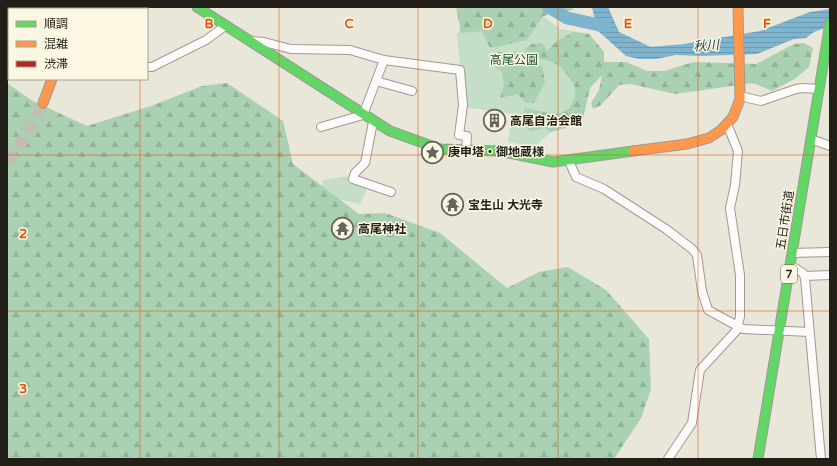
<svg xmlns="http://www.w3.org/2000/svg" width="837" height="466" font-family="'Varela Round','Noto Sans JP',sans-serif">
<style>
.green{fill:#c5dec7}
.forest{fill:url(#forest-firs)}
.water{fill:url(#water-rules)}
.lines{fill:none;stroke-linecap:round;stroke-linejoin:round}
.river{stroke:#7fb4cf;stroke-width:13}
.primary-tunnel{stroke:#c1beb3;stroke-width:12;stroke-dasharray:12 6;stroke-linecap:butt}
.street-casing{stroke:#9e9b92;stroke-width:10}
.fast-casing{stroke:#9e9b92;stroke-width:11}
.slow-casing{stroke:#9e9b92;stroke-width:11}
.jam-casing{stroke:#9e9b92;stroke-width:11}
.street{stroke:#fcfbf9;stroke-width:8}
.fast{stroke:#63d668;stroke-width:9}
.slow{stroke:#ff974d;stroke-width:9}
.jam{stroke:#b3261e;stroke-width:9}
.grid{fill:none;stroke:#de560d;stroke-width:1;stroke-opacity:0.55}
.labels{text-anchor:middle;stroke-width:3;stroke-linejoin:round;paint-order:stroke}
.shield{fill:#fcf7e2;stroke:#636054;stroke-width:1}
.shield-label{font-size:11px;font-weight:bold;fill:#211f17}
.park-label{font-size:12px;fill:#175032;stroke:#fcf7e2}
.poi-label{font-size:12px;font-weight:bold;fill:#211f17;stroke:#fcf7e2;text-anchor:start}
.street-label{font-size:12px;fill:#211f17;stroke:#fcf7e2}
.water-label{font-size:13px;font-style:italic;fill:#1c3e52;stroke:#fcf7e2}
.grid-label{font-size:13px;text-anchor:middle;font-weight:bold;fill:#de560d;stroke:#fcf7e2;stroke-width:3;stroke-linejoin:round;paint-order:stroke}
</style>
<defs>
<pattern id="forest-firs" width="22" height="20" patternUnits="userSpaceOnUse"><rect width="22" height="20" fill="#a9d1b2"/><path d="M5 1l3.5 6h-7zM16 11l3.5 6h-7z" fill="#91b398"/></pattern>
<pattern id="water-rules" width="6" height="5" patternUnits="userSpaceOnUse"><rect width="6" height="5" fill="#7fb4cf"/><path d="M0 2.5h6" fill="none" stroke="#6d9ab1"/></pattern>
</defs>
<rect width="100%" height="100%" fill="#e9e6da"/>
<!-- green -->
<path class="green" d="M475,7h61l7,9 17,13 29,5 15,18 -2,23 -12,13 -8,35 -31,9 -17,15 -26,-5 4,-28 -48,-7 -7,-73z
M348,176l22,7 -10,21 -31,-7 -7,-10 1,-7z"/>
<!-- forest -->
<path class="forest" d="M456,7h117v3l-30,6 -16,24 -37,8 -8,-17 -21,2z
M573,32l16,2 15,18v10h22l21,9h17l29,-9 63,2 38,-20 10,-1 9,5 -4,19 -13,11 -24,13 -19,-8 -78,11 -44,-10 -12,1 -18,20 -8,4 -2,-6 8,-13 3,-15 -12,13 -8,35 -31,9 -7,-4 -14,3 -9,-10 4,-13c11,2 23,6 34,5 11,-1 18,-15 16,-26 -2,-6 -12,-18 -17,-22 -9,-6 -22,-6 -32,-11l-1,-5 7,-5 10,-1 5,8 9,-9z
M496,52h19l6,8 21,6 3,16 -11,21 -10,-1 -6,-8 -18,4 4,-14 -2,-12 -9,-7 -4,-8z
M7,83l24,17 56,26 64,-20 51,-20 25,-3 56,38 10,43 66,50 26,-1 55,20 67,55 32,-16 29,-5 38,23 43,49 2,50 -10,29 -27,41h-607z"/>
<!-- water -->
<path class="water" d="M592,7h16l11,25 32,15 33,-3 76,-13 50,-19 20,-3v17l-16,6 -8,6 -12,1 -37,15 -55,2 -26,-1 -20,4h-17l-13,-3 -29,-26z"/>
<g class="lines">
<!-- river -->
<path class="river" d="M549,7l18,11 37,8"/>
<!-- primary-tunnel -->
<path class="primary-tunnel" d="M7,162l16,-22 20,-37"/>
<defs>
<path id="street" d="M251,41l13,1 27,7 59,1 34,10 76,10 3,35 -4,30 8,1 -1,14
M147,67h5l54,-27 19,-14
M376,81l36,10
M740,96l21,5 35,-12 7,-1 16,1
M373,122l-8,41 -10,10 -2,6 38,13
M321,127l42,-12 21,-55
M811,139l19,7
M569,161l7,16 28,12 62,40 26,20 5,6 5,36 6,19 35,19 66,3
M792,253l38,-1
M790,265l13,8 2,5 16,181
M805,276l25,-1
M668,459l24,-36 8,-53 36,-39 4,-14v-42l-10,-67 5,-23 3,-34 -11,-27"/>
<path id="fast" d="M197,7l193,124 50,18 58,2 55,11 80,-11
M758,459l72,-436"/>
<path id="slow" d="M43,103l9,-24
M633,151l54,-7 22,-6 12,-8 12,-13 7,-18 -2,-92"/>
<path id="jam" d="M63,7v2"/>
</defs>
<!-- street casing -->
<use href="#street" class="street-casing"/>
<!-- fast casing -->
<use href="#fast" class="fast-casing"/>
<!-- slow casing -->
<use href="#slow" class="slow-casing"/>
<!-- jam casing -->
<use href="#jam" class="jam-casing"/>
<!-- street -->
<use href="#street" class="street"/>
<!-- fast -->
<use href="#fast" class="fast"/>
<!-- slow -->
<use href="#slow" class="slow"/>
<!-- jam -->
<use href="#jam" class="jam"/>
</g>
<!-- grid -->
<path class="grid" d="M140,7v2M279,7v452M418,7v452M558,7v452M698,7v452M140,79v380M7,155h823M7,311h823"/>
<!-- icons -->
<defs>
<symbol id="building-ring" viewBox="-11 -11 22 22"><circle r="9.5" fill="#fcf7e2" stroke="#67655b" stroke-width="1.5"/><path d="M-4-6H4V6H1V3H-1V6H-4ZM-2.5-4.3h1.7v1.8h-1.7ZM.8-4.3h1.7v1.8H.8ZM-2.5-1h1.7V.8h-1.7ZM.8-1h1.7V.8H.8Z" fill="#67655b"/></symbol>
<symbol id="sight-ring" viewBox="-11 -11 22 22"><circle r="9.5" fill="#fcf7e2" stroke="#67655b" stroke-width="1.5"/><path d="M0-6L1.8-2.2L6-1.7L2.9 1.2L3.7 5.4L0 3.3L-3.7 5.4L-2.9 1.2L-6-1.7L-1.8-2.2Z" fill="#67655b"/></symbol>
<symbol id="temple-ring" viewBox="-11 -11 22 22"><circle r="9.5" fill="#fcf7e2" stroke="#67655b" stroke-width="1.5"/><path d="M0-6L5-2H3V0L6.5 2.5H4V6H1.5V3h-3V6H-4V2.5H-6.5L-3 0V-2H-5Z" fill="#67655b"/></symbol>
</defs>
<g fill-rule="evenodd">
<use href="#building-ring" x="482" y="108" width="25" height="25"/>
<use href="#sight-ring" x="420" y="140" width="25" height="25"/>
<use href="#temple-ring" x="440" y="192" width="25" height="25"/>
<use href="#temple-ring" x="330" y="216" width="25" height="25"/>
</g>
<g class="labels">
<!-- shield labels -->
<rect class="shield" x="781" y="265" width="16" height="18" rx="3"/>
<g class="shield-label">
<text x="789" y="278">7</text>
</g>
<!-- park labels -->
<g class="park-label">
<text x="514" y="64">高尾公園</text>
</g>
<!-- poi labels -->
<g class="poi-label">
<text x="510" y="125">高尾自治会館</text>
<text x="448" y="156">庚申塔・御地蔵様</text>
<text x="468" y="209">宝生山 大光寺</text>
<text x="358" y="233">高尾神社</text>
</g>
<!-- street labels -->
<g class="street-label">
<text transform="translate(785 220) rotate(-81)" y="4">五日市街道</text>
</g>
<!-- water labels -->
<g class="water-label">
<text transform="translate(706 45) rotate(-4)" y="5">秋川</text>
</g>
</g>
<g class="grid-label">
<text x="209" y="28">B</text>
<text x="349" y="28">C</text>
<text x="488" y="28">D</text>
<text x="628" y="28">E</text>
<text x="767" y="28">F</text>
<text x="23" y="238">2</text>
<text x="23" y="393">3</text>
</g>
<!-- border -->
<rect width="837" height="466" fill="none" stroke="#211f17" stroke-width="16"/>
<!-- legend -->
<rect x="8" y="8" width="140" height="72" fill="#fcf7e2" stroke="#a4a191"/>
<rect x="16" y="21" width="20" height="6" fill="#63d668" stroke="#a4a191"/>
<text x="44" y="28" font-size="12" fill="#211f17">順調</text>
<rect x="16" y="41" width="20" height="6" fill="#ff974d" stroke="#a4a191"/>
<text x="44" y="48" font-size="12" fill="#211f17">混雑</text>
<rect x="16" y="61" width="20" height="6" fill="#b3261e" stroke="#a4a191"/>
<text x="44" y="68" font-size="12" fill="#211f17">渋滞</text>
</svg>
